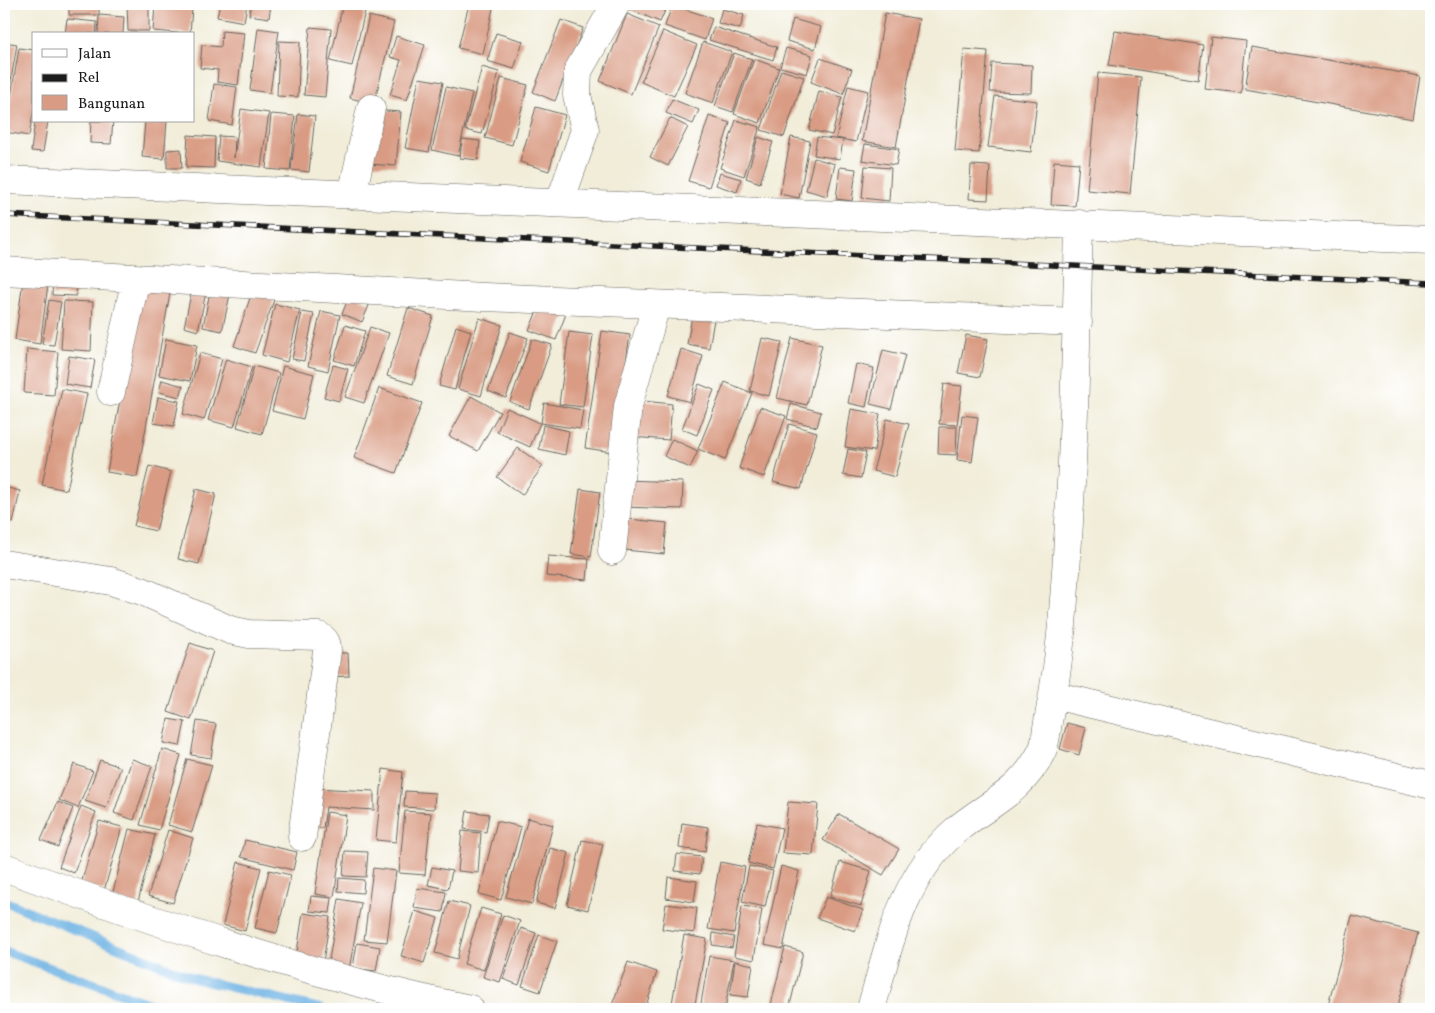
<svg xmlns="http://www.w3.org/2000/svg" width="1435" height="1013" font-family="Vollkorn,serif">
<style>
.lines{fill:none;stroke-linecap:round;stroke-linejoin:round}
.stream{stroke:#6db2e3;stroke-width:9}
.building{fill:#d99b83}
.street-casing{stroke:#67655e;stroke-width:29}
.street{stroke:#fff;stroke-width:28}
.rail-casing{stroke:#1c1c1c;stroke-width:5.5}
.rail{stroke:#fff;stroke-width:4;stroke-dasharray:11;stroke-linecap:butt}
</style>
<rect width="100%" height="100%" fill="#fff"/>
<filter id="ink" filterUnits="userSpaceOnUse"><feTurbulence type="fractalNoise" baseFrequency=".02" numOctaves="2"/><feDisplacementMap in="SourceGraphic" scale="10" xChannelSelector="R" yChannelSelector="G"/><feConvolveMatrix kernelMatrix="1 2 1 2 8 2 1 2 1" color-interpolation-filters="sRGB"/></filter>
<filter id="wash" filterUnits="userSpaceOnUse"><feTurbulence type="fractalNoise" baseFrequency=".0096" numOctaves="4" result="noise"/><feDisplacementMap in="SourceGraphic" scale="20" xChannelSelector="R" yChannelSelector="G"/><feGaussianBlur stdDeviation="1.12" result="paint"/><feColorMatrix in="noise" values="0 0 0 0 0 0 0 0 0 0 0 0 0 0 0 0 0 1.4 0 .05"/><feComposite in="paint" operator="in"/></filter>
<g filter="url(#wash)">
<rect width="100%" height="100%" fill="#f1edd9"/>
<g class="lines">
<!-- stream -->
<path class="stream" d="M4,901l192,78 126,30
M4,951l160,58"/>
</g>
<g id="blocks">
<!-- building -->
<path class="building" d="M69,4h30v11h-30z
M127,4h22v27h-21z
M220,4h27l-3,18 -27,-5z
M251,4h20l-2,14 -20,-3z
M343,4l23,3 -14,59 -22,-5z
M469,4h25l-11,50 -25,-6z
M625,4h43l-8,18 -36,-15z
M155,5l37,3 -2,26 -37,-3z
M672,5l40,13 -7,22 -40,-14z
M722,9l22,6 -4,14 -22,-6z
M885,13l34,6 -23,128 -34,-6z
M627,14l32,13 -28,67 -31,-13z
M99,15l25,2 -1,17h-25z
M369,16l25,6 -20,82 -24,-6z
M67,19l30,3 -1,12h-31z
M793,19l28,8 -6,22 -28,-8z
M561,20l22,8 -28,73 -22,-9z
M310,27l21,2 -6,68 -21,-2z
M714,27l63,20 -4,13 -64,-20z
M258,28l21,3 -9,62 -20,-3z
M222,31l22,2 -6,52 -21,-3 1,-12 -18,-2 2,-23 19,2z
M663,31l34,14 -23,51 -33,-14z
M1115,31l88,14 -5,35 -89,-15z
M496,33l27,8 -9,28 -27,-8z
M396,36l29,9 -18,55 -17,-5 11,-35 -11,-3z
M1211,37l35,4 -5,52 -36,-4z
M279,41l21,1 -2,55 -21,-1z
M4,42l13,2 -12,73h-1z
M703,42l29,10 -19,51 -28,-10z
M1252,47l168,29 -7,43 -168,-30z
M19,48l15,2v58l-5,28 -24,-4z
M786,48l26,7 -5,19 -27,-7z
M964,49l24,2 -9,102 -24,-2z
M734,53l18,6 -19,53 -18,-6z
M820,58l32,11 -9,25 -32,-12z
M754,59l25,9 -19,55 -26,-9z
M992,63l40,2 -1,28 -41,-1z
M482,67l17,5 -17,62 -17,-4z
M781,70l23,7 -20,60 -23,-7z
M1098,73l43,4 -11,117 -43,-4z
M419,78l24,4 -14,70 -24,-4z
M501,78l27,7 -16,60 -27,-7z
M214,84l23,3 -5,38 -23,-4z
M848,86l20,5 -12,51 -20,-4z
M446,87l26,6 -14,63 -26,-6z
M819,91l23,6 -10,38 -23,-5z
M995,96l42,5 -6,51 -43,-5z
M672,99l27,11 -6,14 -27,-11z
M536,107l29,8 -16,56 -29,-9z
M241,109l28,4 -8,54 -44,-6 2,-25 16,1 -1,21z
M373,110l28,2 -5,54 -28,-2z
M271,114l24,2 -5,55 -24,-2z
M298,114l17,2 -6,56 -18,-2z
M709,116l21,7 -21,64 -21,-6z
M670,118l18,9 -20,39 -18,-9z
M736,120l24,7 -16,49 -24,-8z
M35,121h13l-5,31 -12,-1z
M91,121h22l-2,23 -21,-1z
M145,121h22l-3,38 -22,-2z
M188,135l27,2 -1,31 -28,-1z
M758,137l15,5 -13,41 -14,-5z
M791,137l19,4 -11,57 -19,-4z
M817,137l26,3 -3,19 -26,-4z
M462,139l18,2 -2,19 -18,-2z
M865,144l34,5 -3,16 -34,-5z
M181,149l1,19h-15v-18z
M814,158l21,6 -8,32 -21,-6z
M1054,161l25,2 -4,43 -24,-1z
M971,165l19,1 -2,34 -19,-1z
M865,166l26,2 -2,33 -27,-3z
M840,167l16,2 -4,32 -16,-2z
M720,173l21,6 -4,13 -21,-7z
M24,273l25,4 -9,67 -25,-4z
M53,277l25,1 -2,18 -24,-1z
M141,282l30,6 -34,189 -30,-5z
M211,286l20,4 -9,41 -19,-4z
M192,289l14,3 -8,39 -14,-4z
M252,292l22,8 -19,53 -21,-7z
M350,294l20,9 -8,19 -20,-8z
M49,300l12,2 -7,43 -12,-1z
M64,301l29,1 -2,49 -30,-2z
M275,304l25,6 -13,52 -25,-7z
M540,304l26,10 -10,26 -27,-10z
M408,308l25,8 -20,68 -26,-8z
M321,311l19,4 -12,56 -20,-5z
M302,312l12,2 -10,47 -12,-2z
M692,316l22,4 -5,28 -22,-4z
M479,318l23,7 -21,71 -23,-7z
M345,325l20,6 -11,35 -20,-6z
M456,326l15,5 -16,59 -16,-4z
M370,327l19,6 -25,70 -19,-6z
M602,331l28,4 -18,117 -27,-4z
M510,332l18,6 -22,60 -18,-7z
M569,332l24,3 -10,72 -24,-3z
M966,335l22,4 -8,38 -22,-4z
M762,338l20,4 -13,54 -19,-5z
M792,338l30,7 -15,60 -30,-7z
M166,339l31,6 -7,36 -31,-6z
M532,339l20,6 -23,64 -19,-7z
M27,349l31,3 -4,43 -30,-2z
M681,349l22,7 -13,46 -22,-6z
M883,350l22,5 -14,54 -21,-5z
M200,353l22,6 -18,61 -21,-6z
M69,356l26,4 -5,28 -25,-4z
M226,359l26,8 -18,60 -26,-7z
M856,364l18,4 -8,39 -18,-4z
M333,365l15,4 -9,32 -15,-4z
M254,366l25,7 -17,61 -25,-7z
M283,366l31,8 -11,45 -31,-8z
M162,380l21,6 -3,11 -21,-5z
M725,382l27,11 -27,67 -27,-11z
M699,384l15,6 -17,45 -15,-6z
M944,384l18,2 -5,39 -18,-1z
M379,388l43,15 -26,70 -42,-15z
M62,389l25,5 -20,96 -25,-5z
M471,396l29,16 -22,39 -29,-15z
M158,397l21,4 -5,25 -21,-3z
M634,400l38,4 -3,36 -38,-3z
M544,403l39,7 -3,19 -39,-6z
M791,404l30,8 -4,15 -30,-8z
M760,407l26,9 -22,61 -25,-9z
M507,408l33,15 -10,24 -33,-15z
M851,409l29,5 -6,37 -29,-4z
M962,415l16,2 -6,45 -15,-2z
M887,419l22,5 -14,53 -22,-6z
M789,424l28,8 -16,57 -28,-7z
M543,425l26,6 -4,24 -26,-6z
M939,427h18l-1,28 -18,-1z
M672,439l26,12 -8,17 -26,-12z
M518,448l25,18 -21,29 -25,-18z
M848,449l18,3 -5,26 -18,-3z
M149,466l22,6 -15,59 -22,-5z
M623,480l60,2 -1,27 -60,-2z
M4,487l16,4 -7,32 -9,-2z
M196,489l20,5 -17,70 -21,-5z
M580,489l20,3 -9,65 -20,-3z
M619,518l48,5 -3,31 -49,-5z
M548,556l41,3 -2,21 -41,-4z
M190,643l23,8 -22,69 -23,-8z
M330,653h18l1,23 -19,1z
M168,719l17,3 -5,24 -17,-3z
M197,721l19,3 -5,34 -20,-3z
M1067,723l19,5 -7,27 -19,-6z
M162,749l19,6 -22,75 -19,-5z
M132,759l20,7 -18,54 -20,-7z
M187,759l25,6 -20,67 -24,-7z
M100,760l21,7 -15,41 -21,-7z
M74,764l19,7 -15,37 -19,-8z
M383,769l20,3 -7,70 -20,-2z
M313,788l61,3v19l-48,-3 -3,21 -17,-2z
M405,791l30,2 -1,16 -30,-2z
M58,802l15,6 -15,39 -17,-7z
M788,802l30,2 -5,51 -30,-2z
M81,806l15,6 -22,61 -15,-6z
M405,811l26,2 -6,62 -26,-2z
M467,811l22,3 -3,18 -22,-3z
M327,812l19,3 -12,82 -19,-3z
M839,814l60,35 -16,26 -60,-35z
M528,818l25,7 -21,79 -26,-7z
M99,821l23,6 -18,64 -23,-7z
M497,821l24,6 -20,73 -22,-6z
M682,823l26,4 -3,25 -26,-4z
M757,823l25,5 -9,41 -25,-6z
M129,829l26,6 -18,71 -26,-6z
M168,830l25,8 -20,65 -25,-7z
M462,831l19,2 -3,40 -20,-2z
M245,840l52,12 -4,18 -52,-13z
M582,840l21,4 -15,66 -21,-5z
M550,848l19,5 -14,55 -19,-5z
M345,851l23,1 -2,25 -23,-1z
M677,854l25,3 -2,17 -25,-3z
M238,862l23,6 -16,63 -22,-6z
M720,862l25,5 -11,66 -26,-4z
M840,862l31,9 -10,35 -31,-9z
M749,866l24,5 -8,36 -23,-5z
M781,866l18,5 -16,78 -19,-4z
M432,867l20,4 -4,18 -20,-4z
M373,868l23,3 -9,71 -23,-2z
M269,870l22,5 -14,58 -22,-5z
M668,877l29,4 -3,21 -28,-4z
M339,878l25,2 -1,13 -25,-2z
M417,888l29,4 -3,20 -29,-4z
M311,896l21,2 -2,15 -21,-2z
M826,897l37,13 -8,21 -38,-13z
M339,899l22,4 -12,67 -21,-4z
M449,901l21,5 -13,53 -22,-6z
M666,904l31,4 -3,25 -32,-4z
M742,906l20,3 -8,51 -20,-4z
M481,908l20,6 -17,56 -20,-6z
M415,911l23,7 -14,45 -23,-7z
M303,913l27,4 -7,45 -27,-4z
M503,915l17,6 -20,61 -17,-5z
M1352,916l66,17 -21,76h-70z
M521,928l15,5 -17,52 -16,-6z
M713,933l21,4 -2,11 -20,-3z
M539,935l18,6 -17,51 -18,-6z
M684,935l23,4 -13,70h-23z
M357,943l23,4 -4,24 -23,-3z
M785,947l18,5 -14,57h-19z
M709,956l25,4 -9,49h-25z
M735,961l18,4 -5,32 -18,-2z
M628,962l29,10 -12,37h-22l-11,-4z"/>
</g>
</g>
<g filter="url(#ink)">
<use href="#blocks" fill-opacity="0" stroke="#67655e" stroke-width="1"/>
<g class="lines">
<defs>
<path id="street" d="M4,180l1427,60
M352,195l19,-87
M560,202l25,-72 -8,-35 1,-24 38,-67
M4,271l480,26 594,25
M111,392l25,-114
M612,551l16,-145 28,-101
M4,564l107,17 31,10 88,39 19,4 70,2c7,4 8,7 8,15l-25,186
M1053,695l378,90
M4,867c152,56 307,109 466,142
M871,1009c19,-66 30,-130 84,-178 34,-29 65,-36 87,-80 4,-8 4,-19 6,-29 6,-32 11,-64 14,-97 11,-133 14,-267 17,-401"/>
</defs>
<!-- street casing -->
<use href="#street" class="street-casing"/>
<!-- street -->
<use href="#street" class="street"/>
<defs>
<path id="rail" d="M4,215l1427,68"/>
</defs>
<!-- rail casing -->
<use href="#rail" class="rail-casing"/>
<!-- rail -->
<use href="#rail" class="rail"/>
</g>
</g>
<!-- margin -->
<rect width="1435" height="1013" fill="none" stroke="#fff" stroke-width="20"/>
<!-- legend -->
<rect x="32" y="32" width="162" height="90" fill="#ffffff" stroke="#a4a4a4"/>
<rect x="42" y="49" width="25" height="8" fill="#ffffff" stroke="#a4a4a4"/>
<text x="78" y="58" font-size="15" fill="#1c1c1c">Jalan</text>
<rect x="42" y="74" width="25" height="8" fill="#1c1c1c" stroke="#a4a4a4"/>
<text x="78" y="82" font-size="15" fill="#1c1c1c">Rel</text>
<rect x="42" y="95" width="25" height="15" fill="#d99b83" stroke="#a4a4a4"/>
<text x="78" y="108" font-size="15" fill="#1c1c1c">Bangunan</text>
</svg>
